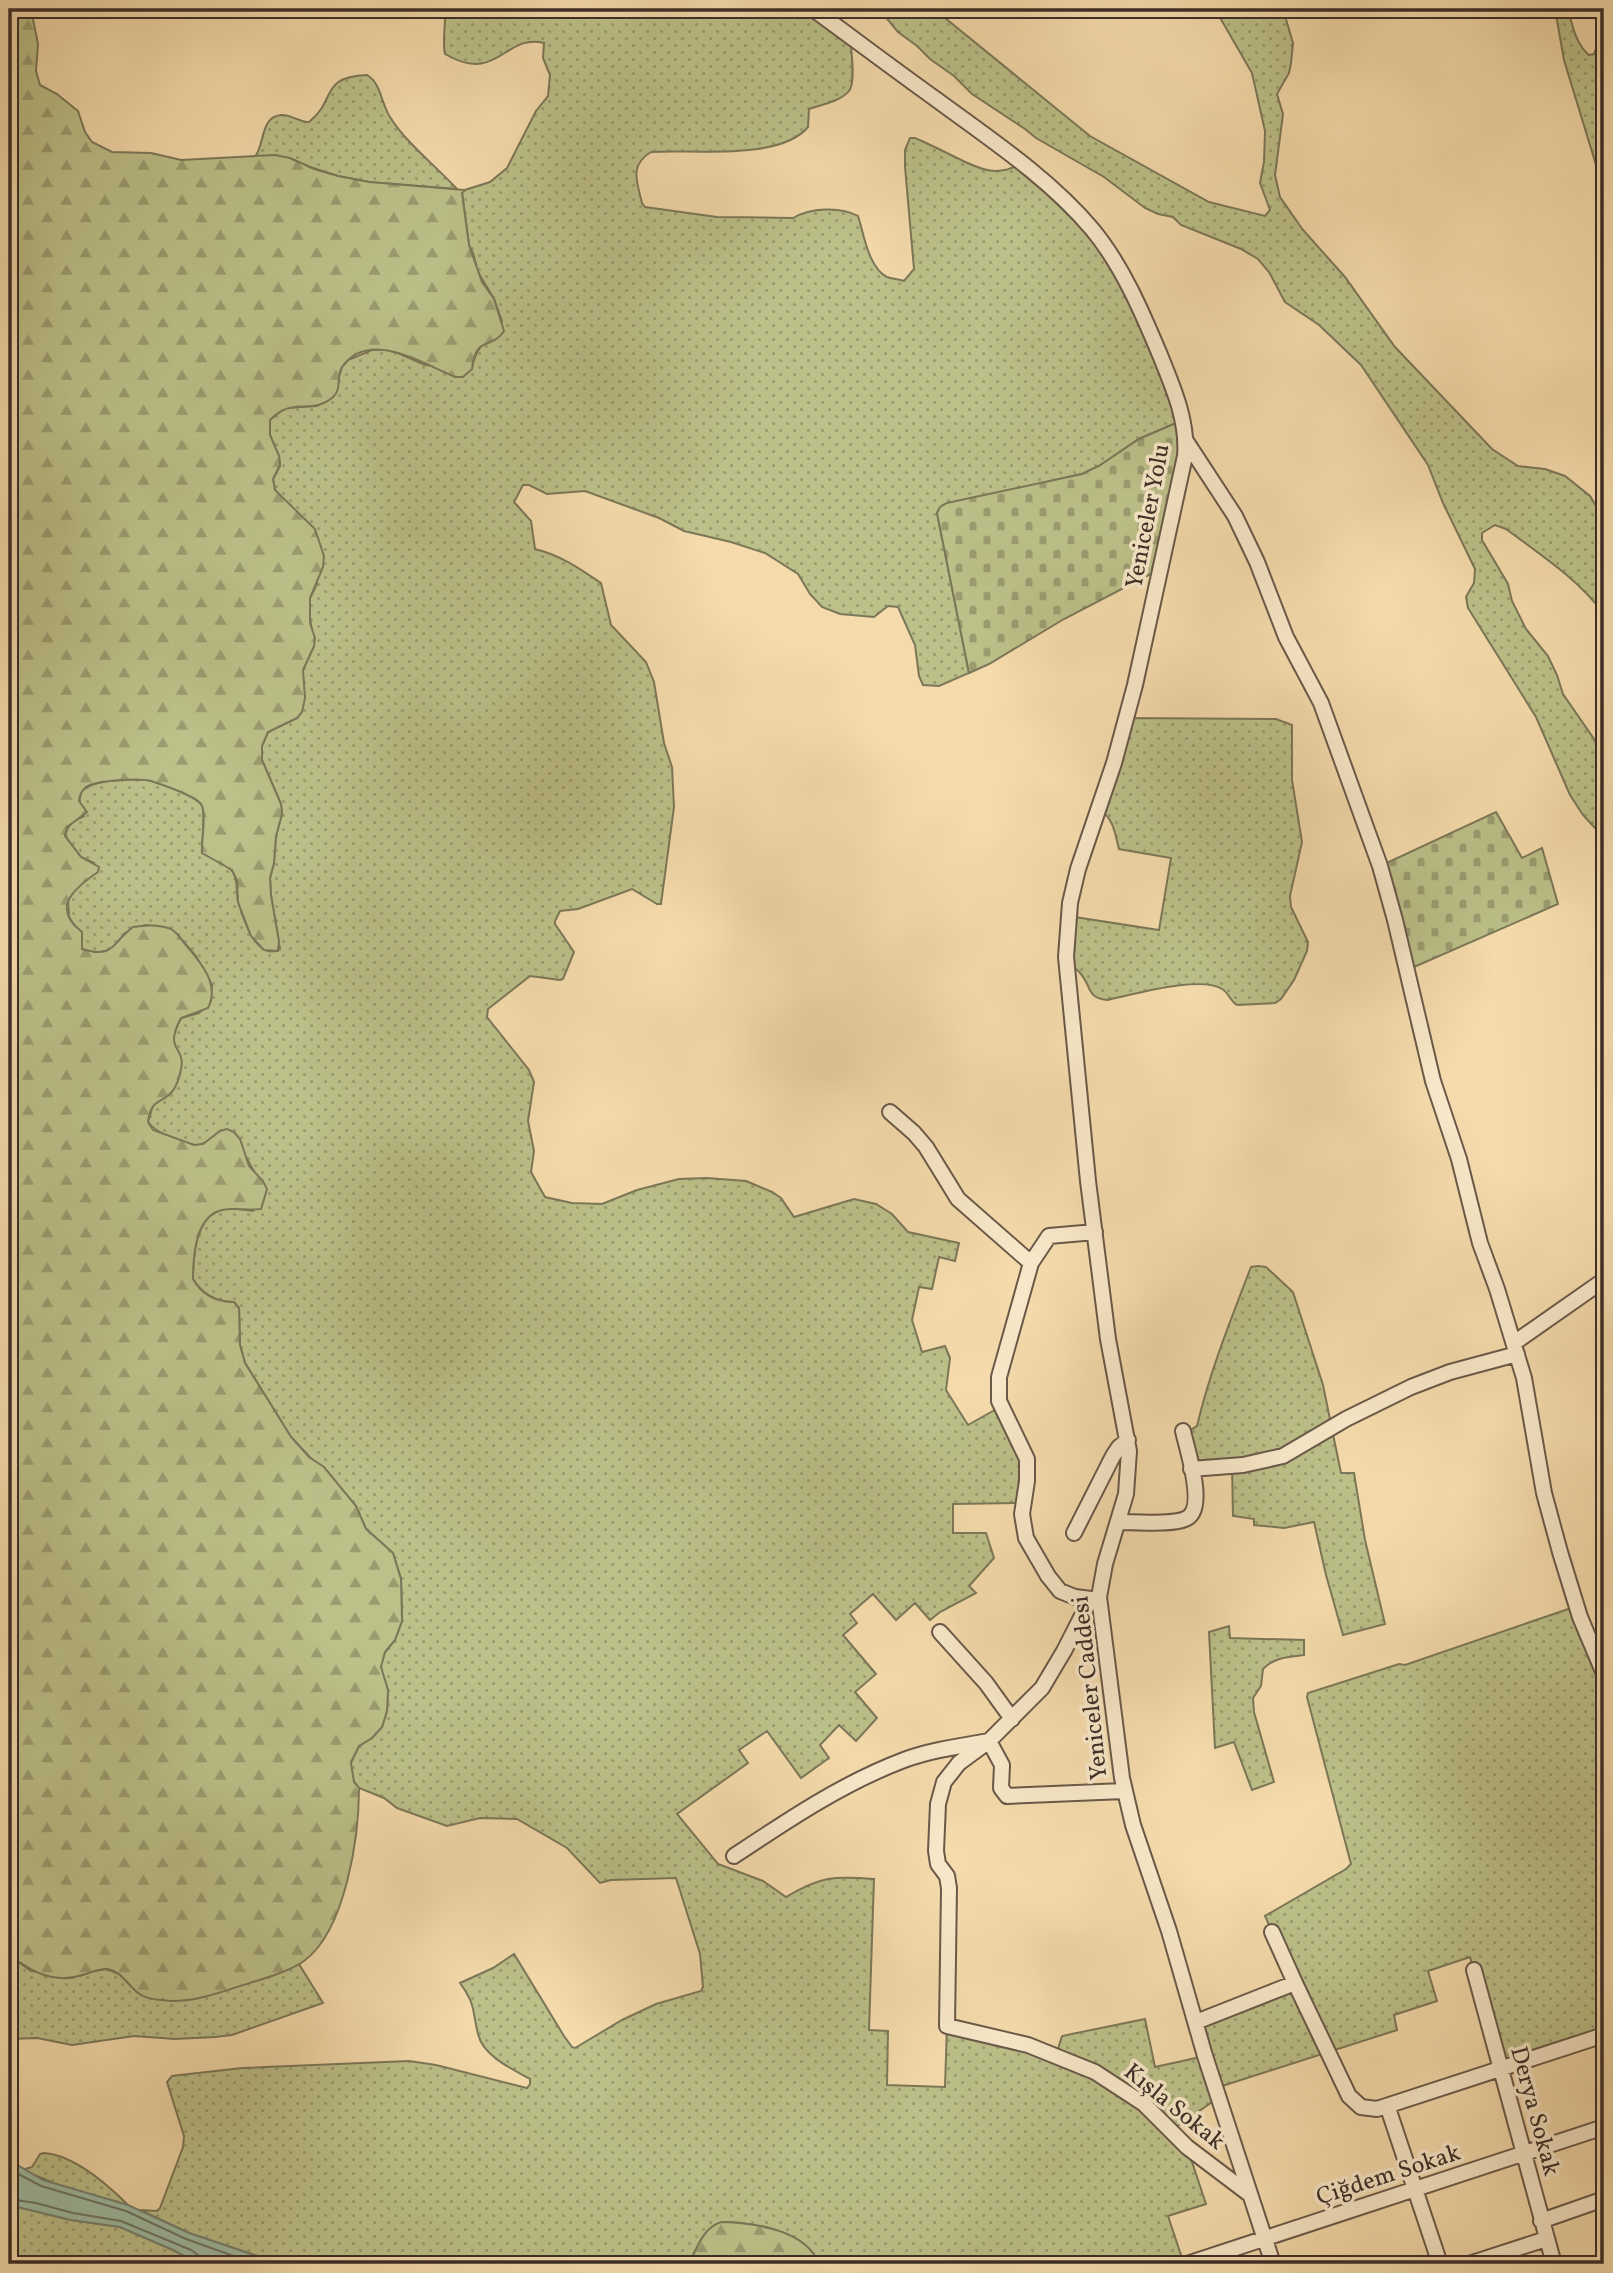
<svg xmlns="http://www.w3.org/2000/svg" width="1613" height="2273" font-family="Vollkorn,serif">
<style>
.grass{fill:url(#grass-dots);stroke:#7c7758;stroke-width:2}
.forest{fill:url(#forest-firs);stroke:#7c7758;stroke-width:2}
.cemetery{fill:url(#cemetery-stones);stroke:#7c7758;stroke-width:2}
.water{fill:#9ebca4;stroke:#778372;stroke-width:2}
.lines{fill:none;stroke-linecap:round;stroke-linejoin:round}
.shore{stroke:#6d7566;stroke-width:2}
.minor-casing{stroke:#6a5949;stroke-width:18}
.minor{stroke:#f8e8c9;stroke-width:14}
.labels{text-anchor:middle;stroke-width:7;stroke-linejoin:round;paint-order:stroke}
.street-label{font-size:24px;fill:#3c2e28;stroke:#f8e8c9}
</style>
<defs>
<pattern id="grass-dots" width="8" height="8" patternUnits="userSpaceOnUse" patternTransform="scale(1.75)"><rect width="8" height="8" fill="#bcc089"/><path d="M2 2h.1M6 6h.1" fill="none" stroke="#9a9c70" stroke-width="1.8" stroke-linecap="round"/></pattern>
<pattern id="forest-firs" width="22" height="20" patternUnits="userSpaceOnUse" patternTransform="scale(1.75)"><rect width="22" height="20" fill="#bcc089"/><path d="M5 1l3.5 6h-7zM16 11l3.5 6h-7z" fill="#9a9c70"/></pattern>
<pattern id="cemetery-stones" width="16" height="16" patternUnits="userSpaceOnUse" patternTransform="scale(1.75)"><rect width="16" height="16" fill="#bcc089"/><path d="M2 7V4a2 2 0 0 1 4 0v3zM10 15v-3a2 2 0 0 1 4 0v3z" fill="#9a9c70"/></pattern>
</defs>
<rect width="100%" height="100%" fill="#f5dbac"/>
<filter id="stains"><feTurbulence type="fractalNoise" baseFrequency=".00286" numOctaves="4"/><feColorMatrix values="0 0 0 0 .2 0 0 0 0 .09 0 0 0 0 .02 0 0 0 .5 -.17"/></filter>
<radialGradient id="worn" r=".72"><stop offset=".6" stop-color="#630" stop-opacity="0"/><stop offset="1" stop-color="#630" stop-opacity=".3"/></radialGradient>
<!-- grass -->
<path class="grass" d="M445,9h368l37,27c1,12 6,47 -1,55 -8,10 -28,14 -40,18l-1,18c-28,34 -117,22 -157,25 -22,13 -14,30 -9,51l3,4 72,10 76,1c17,-10 47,-12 65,-2 6,18 10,51 29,61 5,2 12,2 17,4l10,-12 -9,-102v-17l5,-12h5c14,6 28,13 42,20 22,11 41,20 64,5l86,87 76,170 -44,19 -40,27 -17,8 -139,31 -6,8 32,160 -30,13 -16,-1 -4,-9 -4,-31 -17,-38 -10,-1 -14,11 -34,-3 -18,-7 -12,-13 -12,-20 -33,-21 -34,-11 -47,-11 -25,-13 -74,-27 -38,3 -18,-9h-6l-9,17 17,19 4,28c25,6 44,19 66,34l10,42 35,37 8,20 10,61 8,24 2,40 -13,97h-4l-25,-15 -54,20 -18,2 -5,10v3l19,28 -11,27 -3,1 -30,-4 -42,33 -1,8 42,53 5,12 -6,39 6,30 -3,21 14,25 27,6 30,1 35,-14 42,-11 28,-1 39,3 26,11 9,6 13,19 60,-18 22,5 16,10 16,18 51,11 -4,18 -16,-4 -7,32 -13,-2 -7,33 10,32 23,-6 5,12 -4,32 22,35 32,-18 20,37 4,59 -71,1v29h33l8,25 -25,28 7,7 -36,19 -10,8 -15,-17 -19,17 -23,-26 -23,20 7,9 -14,12 33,39 -21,18 22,26 -21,23 -17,-16 -19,20 9,13 -28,20 -34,-47 -28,19 9,13 -71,51 41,50 45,17 23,16c35,-21 48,-21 88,-18l-5,151 19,1 -1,54 58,2 2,-61 109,29 6,-19 83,-17 10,48 50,-11 -9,-34 99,-39 -30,-67 81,-47 5,-5 -44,-167 1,-4 91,-29 6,1 172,-59 27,68v361l-103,35 -31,-113 -42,14 9,30 -43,14 3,15 -181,58 3,9 -48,34 16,16 19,57 -38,12 16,48h-365c-13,-34 -64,-41 -96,-42 -19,4 -26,26 -34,42h-408l-92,-31 -49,-23 17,1 3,-3 23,-61 1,-11 -17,-54 5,-6 70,-8 167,-7 27,4 91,23 3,-4v-5c-18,-10 -47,-23 -52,-45 -6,-24 -2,-29 -18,-51l33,-15 21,-14 50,82 8,11 3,1 47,-28 34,-16 45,-13 2,-4 -3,-33 -24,-76 -65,2 -11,3 -33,-35 -50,-29 -37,-1 -33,8 -50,-18 -13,-10 -25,-10 -5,-6 -4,-19 2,-6 7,-11 13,-8 10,-11 5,-16 1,-21 -8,-23 5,-15 10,-12 7,-19 -1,-42 -8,-26 -27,-24 -10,-23 -65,-69 -46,-74 -5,-18 -1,-37 -5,-6c-18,0 -31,-7 -41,-23 0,-22 2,-61 27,-69 10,-3 23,0 33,1l10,-30 -7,-6 -10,-18 -35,-18c-5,3 -10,7 -17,6 -12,-1 -39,-13 -46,-23l5,-17 21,-16 5,-36c-10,-12 -4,-23 2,-35l18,-5 12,-12 1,-16 -16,-29 -20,-23 -6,-4 -25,-4 -20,8 -14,17 -17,3 -12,-4v-11l-13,-21 -1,-17 26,-37 -13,-6 -16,-21c3,-12 8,-15 19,-20 -2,-6 -6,-14 -4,-21 5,-16 52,-16 66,-15 11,1 48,16 55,24 6,7 0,39 1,49 9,5 27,11 32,21 4,8 2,18 4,27 5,17 18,61 42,48l-9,-54 -1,-17 4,-15 2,-27 6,-22 -1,-10 -19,-44v-14l6,-14 29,-14 6,-34v-14l11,-24 -5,-36 1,-12 7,-14 -34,-85 -8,-9 -2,-11 7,-13 -1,-10 -9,-21v-15l15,-12 32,-2 16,-9 9,-30 6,-7 24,-10h19l34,15 47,4c3,-22 16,-29 30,-48l-8,-22 -16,-27 -5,-19 -4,-8 -7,-52 3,-3 25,-8 17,-14 29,-57 12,-15 2,-21 -7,-17 1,-15c-40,-10 -46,42 -99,11 -3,-14 1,-30 0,-45z
M879,9h55l156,127 119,66 56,14 5,-6 -10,-27 4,-21 1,-31 -13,-58 -37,-64h68l10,34 -2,20 -2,10 -12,21 6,20 -8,61 5,22 23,33 42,47 50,70 97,102 26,17 27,3 20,7 25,20 14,23v95c-26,-35 -63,-59 -98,-85l-11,-4 -13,8v7l26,44 4,17 14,28 22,27 9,19 6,19 31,45 10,23v76l-21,-23 -13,-20 -34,-78 -68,-109 -2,-11 8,-14 1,-14 -32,-66 -15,-38 -67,-100 -42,-40 -34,-23 -16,-30 -11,-13 -17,-10 -60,-24 -8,-8 -15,-3 -13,-6 -41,-31 -68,-39 -11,-9 -53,-35 -18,-18 -24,-17 -13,-13 -19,-14z
M1555,9h13c4,15 8,36 21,46l5,-1c5,-11 3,-23 10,-33v170l-40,-131z
M367,75c14,8 14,28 23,42 16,26 46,49 67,72l-88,-7 -31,-6 -34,-11 -49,-8c10,-13 5,-40 26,-42 9,-1 18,7 28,7 28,-22 10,-45 58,-47z
M1127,718l149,1 16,6v55l10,62 -12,54 1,11 17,35 -1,9 -13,29 -13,19 -6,4 -38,2c-7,-4 -8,-12 -15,-16 -21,-14 -90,6 -115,11 -21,-2 -15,-14 -27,-27 -4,-5 -9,-8 -13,-12l1,-45 91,14 12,-72 -52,-9c-4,-15 -5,-30 -19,-39z
M1258,1266l8,1 27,25 30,93 18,88h13l11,67 20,84 -42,11 -17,-60 -12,-53 -30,6 -30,-3v-6l-21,-3 -1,-50 -41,3 -7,-35 13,-8c13,-55 34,-107 54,-159z
M1229,1626l1,12 74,2v15c-16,2 -29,2 -41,14l-2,17 -8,12 1,14 20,70 -22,8 -18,-48 -19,6 -6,-116z
M9,1955l22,16 49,5 13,-5 14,-2 12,5 22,21 116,-15 42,-16 24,39 -91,32 -17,2 -40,2 -41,-3 -62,9 -35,-7 -28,1z
M44,2153c30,2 63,31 84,52l-62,-17 -44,-18 10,-3 8,-13z
M9,2205l62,15 49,7 53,23 27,14h-191z"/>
<!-- forest -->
<path class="forest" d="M9,9h22l7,35 -2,27 4,14 17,9 21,17 7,21 7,10 20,10 39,1 30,7 94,-5 15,3 24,11 24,7 31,6 96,8 -3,3 7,52 13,37 12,17 10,32c-12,19 -29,4 -32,38l-9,8h-8c-32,-13 -86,-49 -113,-10 -6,9 0,23 -9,30 -22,19 -41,-1 -63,23v15l9,21 1,9 -7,14 2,11 40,39 9,27 -1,11 -13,31v25l5,15 -1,8 -11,24 2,28 -3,14 -5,6 -29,14 -6,14v14l19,44 1,10 -6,22 -2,27 -4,15 1,18 8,45 -1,10 -14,-1 -13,-14 -13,-34 -1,-22 -5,-10 -30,-17c-1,-10 5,-42 -1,-49 -7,-9 -38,-19 -50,-23 -11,-3 -55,-1 -65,6 -5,4 -6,8 -7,14l8,11 -20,15 -2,9 16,21 18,10 -1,5c-25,17 -47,36 -16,60v17c32,10 30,-6 51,-22 12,-2 26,-3 38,2 7,4 10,11 15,16 15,18 34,39 22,63l-27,10c-18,33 5,28 0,51 -1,6 -4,15 -7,20 -10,16 -23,7 -26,33l5,8 41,15 9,-1 17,-13 7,-2 7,3 6,7 9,27 14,15 4,8 -6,20c-13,2 -26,-2 -39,1 -27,6 -29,47 -29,69 9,16 23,23 41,23l5,6 1,37 5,18 46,74 18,20 15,10 32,39 10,23 27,24 8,26 1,42 -7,19 -10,12 -4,15 7,23 -1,21 -5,16 -10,11 -13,8 -8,17 3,19 5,6c0,48 -13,142 -55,173 -15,11 -45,19 -64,25 -24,8 -53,18 -78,14 -6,0 -16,-2 -21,-5 -12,-7 -18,-23 -33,-26 -9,-1 -18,4 -26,6 -28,10 -51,-4 -73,-20z
M722,2222c33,1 84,8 97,42h-130c8,-16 15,-38 33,-42z"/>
<!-- cemetery -->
<path class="cemetery" d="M1183,420l3,21 -24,127 -98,51 -75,45 -20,9 -32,-160 3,-6 7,-4 135,-29 17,-8 40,-27z
M1496,812l26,46 20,-10 16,56 -151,66 -27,-104z"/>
<!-- water -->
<path class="water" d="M9,2160l34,20 85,25 61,28 92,31h-81l-27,-14 -53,-23 -49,-7 -62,-15z"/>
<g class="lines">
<!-- shore -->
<path class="shore" d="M9,2169l32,17 85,25 60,28 70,25
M9,2199l27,4 37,10 48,8 70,29 10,7 1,7"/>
<defs>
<path id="minor" d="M813,9c41,30 82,61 124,91 53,39 112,78 155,129 30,36 50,83 68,126 13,32 28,66 25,101l-50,229 -21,78 -36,106 -8,34 -4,54 22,224 20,158 21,112 -3,43 -21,70 -6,33 23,181 11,47 36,106 36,125 68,208
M1186,441l49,75 22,46 29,75 35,66 59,163 15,54 38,161 26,78 21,84 17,46 27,89 20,115 16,59 20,65 24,57
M890,1112l24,21 12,14 32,52 73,64 18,-27 46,-4
M1031,1263l-32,114v24l28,58v22l-5,33 4,24 22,38 12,15 15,6 16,2
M1514,1343l90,-63
M1191,1469l52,-4 40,-9 63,-37 65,-32 39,-15 67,-18
M1118,1522c17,0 54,3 67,-3 23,-8 2,-69 -2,-88
M1074,1533l39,-77 6,-9 9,-7
M1099,1597l-10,5 -25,49 -22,37 -53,53 -30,22 -15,19 -6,22 -2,47 2,13 9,12 2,12 -2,138 81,19 67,27 49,32 43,43 62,47
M940,1632l46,51 26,36
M734,1856c54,-36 109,-73 170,-96 27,-10 57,-14 85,-19l13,24 -1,23 6,8 117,-5
M1272,1932l23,51
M1474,1970l80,294
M1196,2022l99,-39 54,113 12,11 16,2 227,-74
M1388,2108l52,156
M1541,2221l63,-22
M1187,2264l417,-137
M1469,2264l77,-25"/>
</defs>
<!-- minor casing -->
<use href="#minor" class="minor-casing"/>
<!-- minor -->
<use href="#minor" class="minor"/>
</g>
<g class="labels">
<!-- street labels -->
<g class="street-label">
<text transform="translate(1147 516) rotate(-79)" y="8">Yeniceler Yolu</text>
<text transform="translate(1089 1688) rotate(-96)" y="8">Yeniceler Caddesi</text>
<text transform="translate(1175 2106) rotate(39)" y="8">Kışla Sokak</text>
<text transform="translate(1536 2111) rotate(75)" y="8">Derya Sokak</text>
<text transform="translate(1388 2174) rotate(-18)" y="8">Çiğdem Sokak</text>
</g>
</g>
<!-- margin -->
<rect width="1613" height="2273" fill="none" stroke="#f5dbac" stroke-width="35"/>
<rect x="10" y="10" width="1592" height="2252" fill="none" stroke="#3c2e28" stroke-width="3.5"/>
<rect x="18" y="18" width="1578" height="2238" fill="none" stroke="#3c2e28" stroke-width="2"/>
<rect width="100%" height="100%" filter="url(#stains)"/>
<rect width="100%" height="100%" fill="url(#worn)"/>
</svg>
